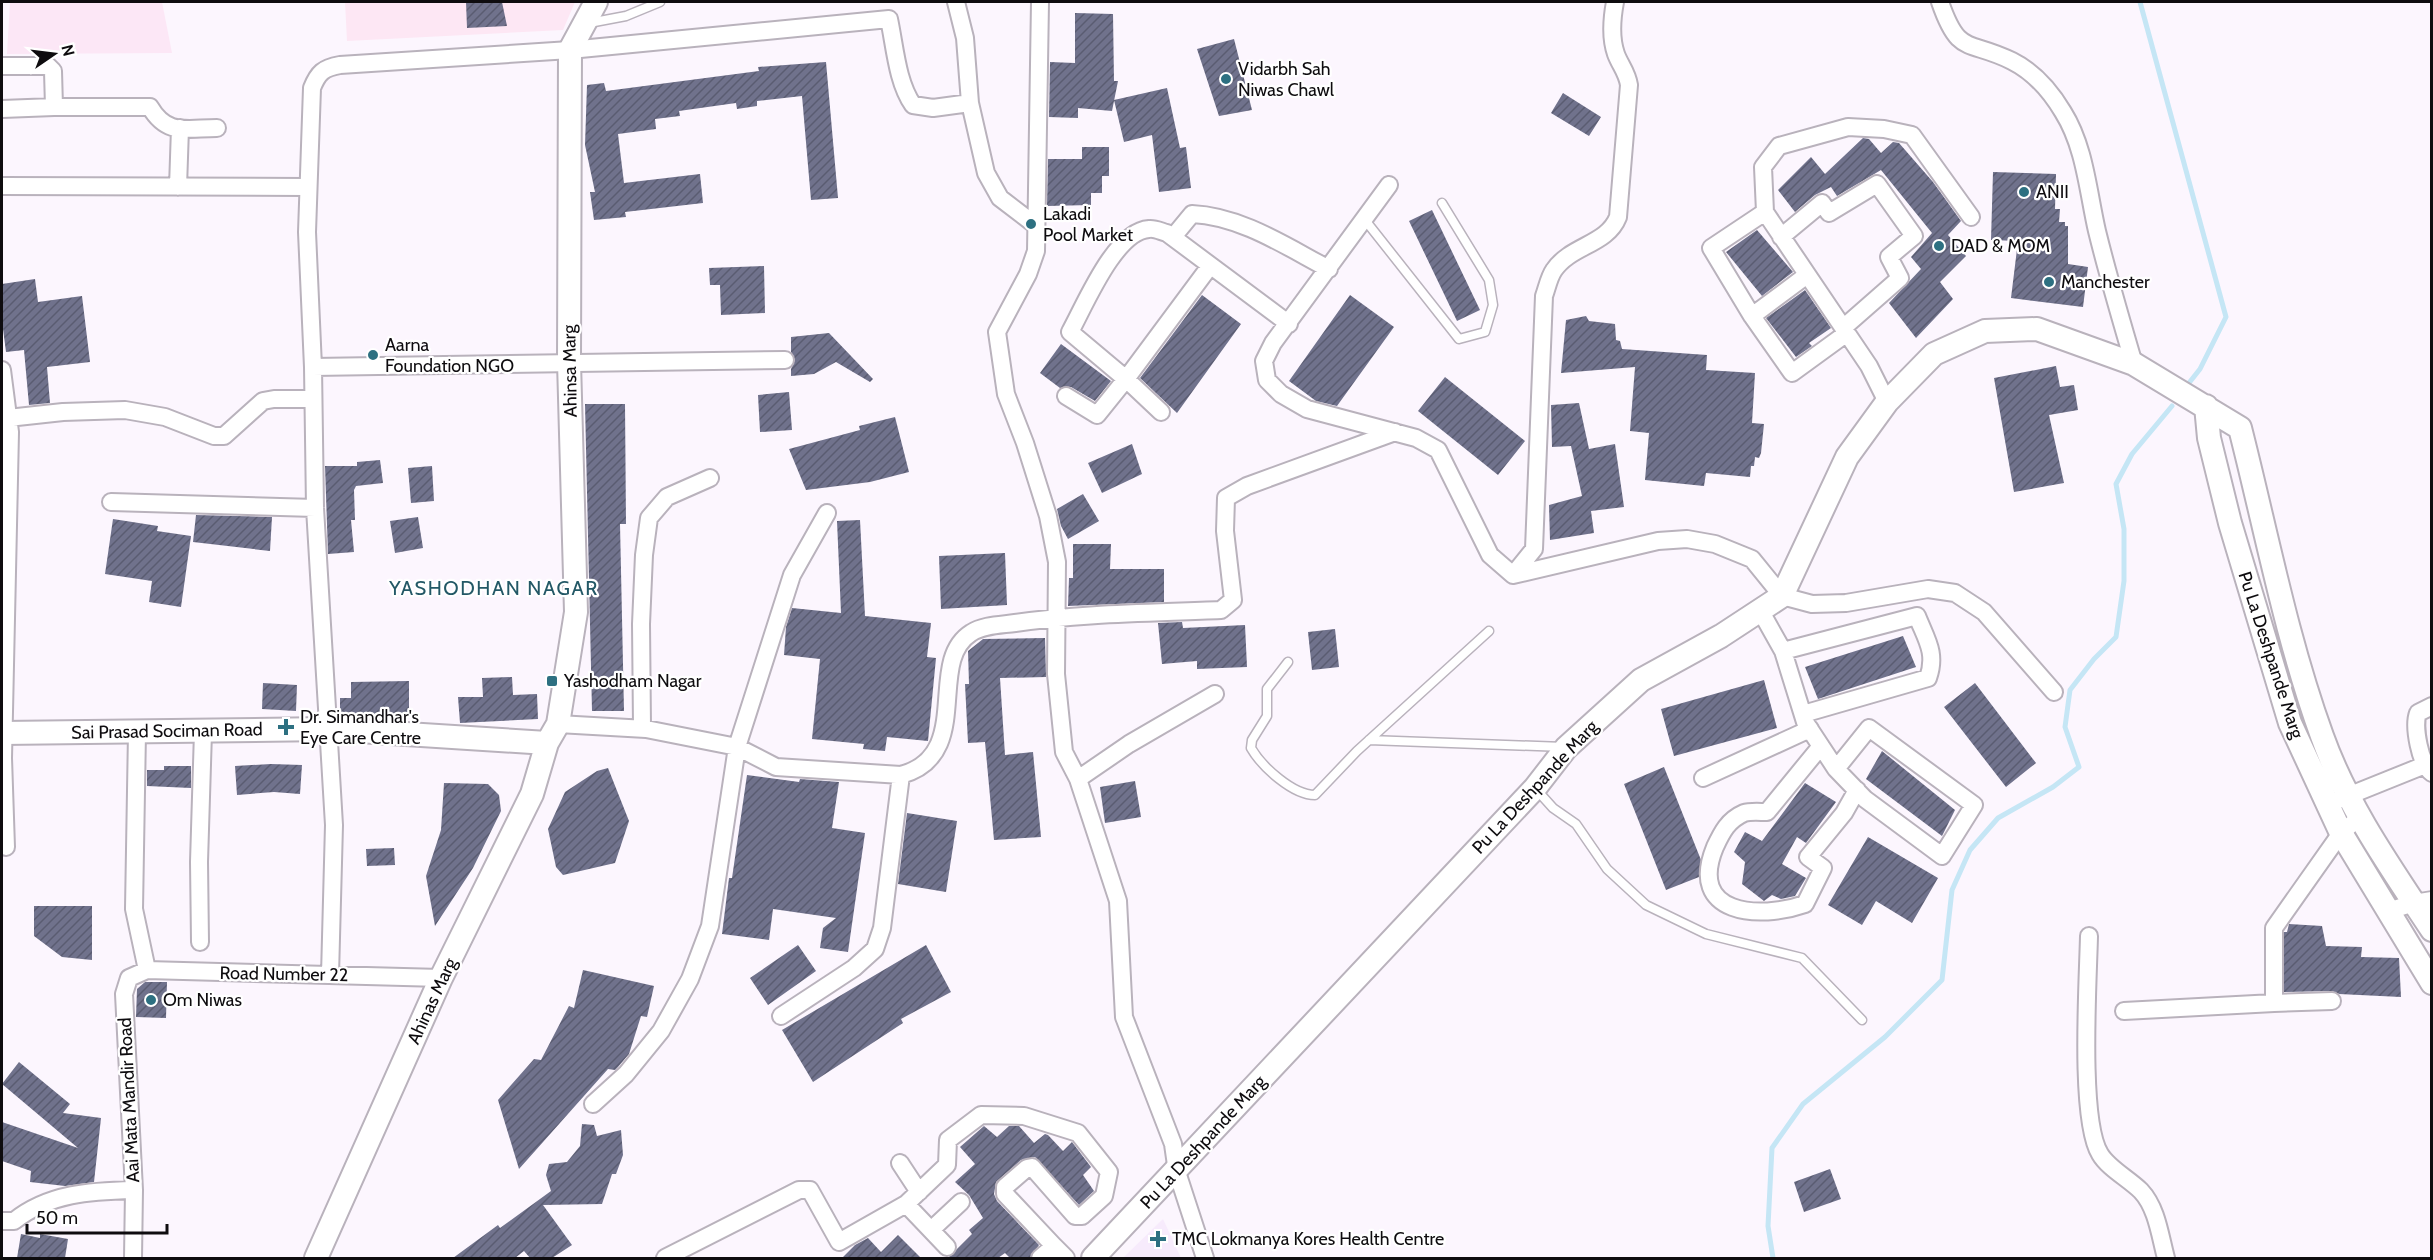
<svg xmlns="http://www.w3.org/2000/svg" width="2433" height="1260" font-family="Cabin,sans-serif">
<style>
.built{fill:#f7ebfc}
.industrial{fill:#fde7f4}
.education{fill:#fce7f6}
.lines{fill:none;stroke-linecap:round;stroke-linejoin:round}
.stream{stroke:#c5e6f5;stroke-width:5}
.building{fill:url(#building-hatch)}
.lane-casing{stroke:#b9b2bc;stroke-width:11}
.street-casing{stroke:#b9b2bc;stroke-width:20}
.secondary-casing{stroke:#b9b2bc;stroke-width:26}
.lane{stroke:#fff;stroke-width:8}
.street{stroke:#fff;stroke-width:16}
.secondary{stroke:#fff;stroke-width:22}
.poi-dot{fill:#2d7081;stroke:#fff;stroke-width:2}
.labels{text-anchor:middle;stroke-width:4.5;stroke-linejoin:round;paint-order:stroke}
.poi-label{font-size:18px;fill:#0e0c0f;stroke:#fff;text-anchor:start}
.street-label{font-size:18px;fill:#0e0c0f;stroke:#fff}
.neighbourhood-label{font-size:20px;letter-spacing:1.5px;fill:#235866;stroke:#fff}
</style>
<defs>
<pattern id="building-hatch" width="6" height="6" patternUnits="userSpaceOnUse" patternTransform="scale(1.5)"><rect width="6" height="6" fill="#70728c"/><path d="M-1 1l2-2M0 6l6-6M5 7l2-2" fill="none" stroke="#5a5c71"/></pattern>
</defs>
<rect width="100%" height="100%" fill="#fcf6fe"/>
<!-- built -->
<path class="built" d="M1163,1219l18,39h-58z"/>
<!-- industrial -->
<path class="industrial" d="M345,2h230l-12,28 -216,11z"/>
<!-- education -->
<path class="education" d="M10,2h152l10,51 -165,1z"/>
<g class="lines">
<!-- stream -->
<path class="stream" d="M2140,2l86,315 -26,52 -15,19
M1773,1258l-5,-32 4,-78 31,-44 82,-67 57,-57 10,-90 18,-40 28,-32 55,-31 26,-20 -14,-40 5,-37 24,-31 22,-22 8,-56v-52l-8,-45 16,-30 40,-48"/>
</g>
<!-- building -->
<path class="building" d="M466,2h36l5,24 -40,2z
M1075,13l38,1 1,67h4l-6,30 -34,-3v10l-29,-1 1,-55 25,1z
M1234,39l18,71 -33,6 -22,-67z
M826,62l12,136 -27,2 -9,-104 -45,5v5l-20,3 -1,-6 -57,8 1,5 -25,3 1,10 -38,5 6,49 76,-9 3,29 -78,9 1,5 -32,3 -4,-28h5l-10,-47 2,-60 17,-2 2,8 153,-20 -1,-4z
M1167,88l13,60 6,-1 5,41 -32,4 -7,-57 -28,7 -10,-42z
M1563,93l38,24 -12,19 -38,-23z
M1863,138l6,1 12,14 12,-11 6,1 34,39 28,39 -13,14 18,21 -26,26 13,17 -37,39 -27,-35 32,-34 -10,-12 21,-24 -51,-63 -44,26 -6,-9 -16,8 -20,17 -17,-22 33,-33 14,17z
M1082,147h27v29h-7v17h-11v12l-44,1 1,-47h34z
M1993,172l63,2 -1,35h5l-1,13h6v4h3v38l20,3 -5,40 -72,-9 7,-57 -27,-1z
M1432,210l48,100 -23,11 -48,-100z
M1757,230l36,42 -31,24 -36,-44z
M764,266l1,47 -44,2 -1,-30h-10l-1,-17z
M35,279l3,23 44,-6 8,66 -43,5 3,36 -21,2 -5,-55 -18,2 -4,-31v-37z
M1805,290l26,38 -22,15 3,3 -16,11 -30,-39z
M1202,295l39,29 -64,89 -37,-35z
M1350,295l44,32 -57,79 -21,-5 -27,-20z
M1586,316l3,5 26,3 1,16 4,1 2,8 85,6 -1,15 49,3 -3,50 12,1 -3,29 -2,5 -4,-1 -1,9h-3l-1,11 -44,-4 -2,13 -59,-6 4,-47 -19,-2 5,-64 -74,6 5,-53z
M829,333l44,46 -3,3 -34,-20 -22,12 -23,2v-7l4,-9 -4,-8v-15z
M1061,344l50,37 -16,20 -24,-14 -11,1 -20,-15z
M2056,366l4,21 14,-2 4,25 -29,5 15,68 -50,9 -20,-114z
M1445,377l80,64 -27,34 -80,-64z
M789,392l3,38 -32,2 -2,-37z
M1579,403l10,46 26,-5 9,63 -33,4 3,22 -44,7 -1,-35 33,-9 -11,-50 -19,1 -1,-42z
M585,404h40l1,120h-6l4,187h-32z
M895,417l14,55 -39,10 -64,8 -17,-41 71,-19 -1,-4z
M1132,444l10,30 -40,19 -14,-30z
M380,460l3,23 -27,3 -2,4 1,30h-4l3,32 -26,2 -3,-88h32v-4z
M432,466l2,35 -23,2 -3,-35z
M1083,494l16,27 -31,18 -7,-13 -4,-17z
M196,515l76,2 -2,34 -77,-9z
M418,517l5,31 -28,5 -5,-32z
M113,519l45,7 -1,5 34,5 -10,71 -32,-5 3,-21 -47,-7z
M860,520l5,96 66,7 -4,34 9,1 -8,83 -41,-4 -2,14 -22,-2 1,-5 -52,-5 8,-80 -36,-4 2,-28 6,-19 49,5 -4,-92z
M1073,544h38l-1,25h54v33l-96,4 1,-28h4z
M1005,553l2,52 -66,4 -2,-53z
M1182,622l1,6 62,-3 2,42 -50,2v-8l-35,3 -4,-41z
M1335,629l4,38 -27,3 -4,-38z
M1903,636l13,31 -98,32 -13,-32z
M1045,638l1,39 -46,1 5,77 28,-3 8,85 -47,3 -9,-98 -17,1 -3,-59h4l-1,-33 15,-12z
M512,677l1,18 24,-1 1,25 -78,4 -2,-26h25l-1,-19z
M1764,680l13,48 -103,28 -13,-47z
M409,681v36l-69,-1v-18h11v-16z
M263,683l34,2 -1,26 -34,-2z
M1975,683l61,80 -30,24 -62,-80z
M1882,751l73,59 -13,26 -76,-57z
M271,764l31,1 -2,29 -26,-2 -37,3 -2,-29z
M164,766h27v22l-44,-2v-16h17z
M1664,767l37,93 -2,17 -33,13 -42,-106z
M608,768l21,53 -14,42 -52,12 -7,-8 -8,-38 17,-37 32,-21z
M747,775l52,7 1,-3 39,3 -7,46 33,5 -17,119 -28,-4 3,-20 13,-10 -63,-9 -4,31 -47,-6 7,-56h3z
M1135,781l6,36 -36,6 -5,-36z
M444,783l44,1 11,11 2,16 -28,57 -38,58 -9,-50 15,-46z
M1805,783l31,19 -30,41 -9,-6 -15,27 24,14 -11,18 -14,3 -9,-4 -8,6 -22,-17 3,-22 -11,-10 11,-20 17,9z
M907,813l50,8 -11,71 -48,-8z
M1868,837l70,41 -26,45 -36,-22 -14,24 -34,-20z
M394,848l1,17 -28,1 -1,-17z
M34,906h58v54l-30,-3 -28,-21z
M2289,924l33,2 4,20 36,1 -1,10 38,1 2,39 -62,-3 -7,-3 -48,1v-60h3z
M798,945l18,26 -48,34 -18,-27z
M926,945l25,47 -50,27 2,4 -90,59 -31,-52z
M583,970l71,16 -7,31 -6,-1 -12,38 -11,13 -3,3 -7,-1 -89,100 -21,-69 36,-41 7,1 28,-54 5,2z
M145,982h22l-1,36 -30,-1 1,-28z
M19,1062l51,42 -7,9 38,5 -7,64 -29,4 -35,-4 1,-11 -29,-10v-39l76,26 -76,-64z
M582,1124l12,1 3,11 24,-6 2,25 -7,19h-4l-10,30 -59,1 29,40 -20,13h-22l-6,-7 -9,7h-62l45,-33 2,3 51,-37 -5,-16 3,-11 18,-2 13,-16z
M984,1126l13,11 12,-11h10l15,17 11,-9 3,1 15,16 9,-9 19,25 -8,8 11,16 -15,14 -44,-48 -14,3 -25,22 -2,12 3,7 42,44 -9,13h-20l-5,-5 -7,5h-50l24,-24 -3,-4 14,-12 -14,-23 -14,-13 20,-18 -15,-17z
M1830,1169l11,30 -37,13 -10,-30z
M21,1234l19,4v-4l28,5 -3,19h-48z
M898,1235l23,23h-79l13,-13 13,-7 13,14z"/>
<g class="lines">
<defs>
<path id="lane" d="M589,23l37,-7 34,-14
M1365,220l94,119 26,-7 8,-27 -4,-25 -47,-77
M1288,662l-21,27v27l-15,24 -1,8c11,19 42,47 64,47l42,-44 132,-120
M1369,740l195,7
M1535,788l18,20 23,16 31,45 39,36 60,29 96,24 60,62"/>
<path id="street" d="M956,2l9,36 5,65 16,70 14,25 34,26
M1040,2l-4,249 -8,23 -31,58 9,62 19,49 23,73 9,46 -1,112 8,78 14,27 40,122 6,116 49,127 4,28 28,86
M1615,2c-3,16 -5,35 1,52 4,11 11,18 13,31l-11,132c-11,28 -47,28 -64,53 -5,7 -7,18 -10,26l-10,253 -21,26 145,-34 29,-2 28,5 37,15 30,37 30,8 34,-1 82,-14 27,4 29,19 70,80
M1940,2c19,55 28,37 72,59 22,11 39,31 51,51 22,35 25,80 34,119 11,45 24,89 37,133
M2,66h46l5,5 1,36h96c17,29 36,21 67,21
M2,109l52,-2
M1389,185l-116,158 -9,18 3,19 14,14 26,15 109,29 22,12 52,105 23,20
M2,186l305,1
M178,187l2,-59
M1765,212l-2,-45 16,-21 69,-19 36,2 28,6 59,82
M1173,237l19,-23c49,2 95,33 137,55
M1781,237l41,-34 7,10 48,-29 37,52 -25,21 11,21 -57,50
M1210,266l-84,113 -56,-47c15,-27 45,-101 79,-103 6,-1 13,3 18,4l122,91
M1807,275l-55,41 -41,-68 54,-36 104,154 18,36
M1752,316l40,57 55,-40
M313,367l472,-7
M2,370l8,62 -7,326 3,89
M1066,396l31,19 29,-36 35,33
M8,418l55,-6 62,-2 40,7 49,19h10l39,-35 11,-2h39
M111,502l204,6
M1760,610l23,41 22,71 31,47 29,30 77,57 32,-51 -105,-77 -33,41
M1783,651l134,-35c9,23 20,37 11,62l-125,36
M2432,706l-14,7c-5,13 2,52 14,60
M558,724l88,5 91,18 39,20 125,8c74,-20 24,-113 70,-142 12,-8 30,-8 44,-10 68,-10 137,-10 206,-13l12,-10 -8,-69 1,-33 21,-12 148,-54
M646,729l-4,-3 -1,-102 3,-69 5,-37 18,-21 43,-19
M137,732l-3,177 13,61
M1821,746l-54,66c-7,0 -17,-1 -23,1 -16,7 -22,19 -29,34 -28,68 44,73 90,57l18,-36 -15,-11 36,-44 13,-23
M1703,778l107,-49
M1078,779l51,-35 86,-50
M2338,800l87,-35
M2388,911l26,-8 18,-3
M2089,936c-1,45 -10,184 11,218 8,14 29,25 41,37 16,17 19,45 25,67
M200,942l-1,-80 4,-130
M330,975l4,-150 -19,-317 -2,-141 -6,-135 5,-144c6,-15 11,-20 28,-23l230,-15 319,-31c6,28 8,63 24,86l20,3 37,-5
M2274,1003l58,-2
M2124,1011l150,-8v-75l67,-95 19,-16
M781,1016l73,-48 21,-19 7,-21 19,-153
M593,1104l33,-30 35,-43 29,-52 20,-53 27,-179 55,-172 35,-62
M900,1163l19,29
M906,1204l41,43
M2,1221h12c35,-28 77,-30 120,-31
M931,1230l30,-28
M1054,1246l12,12
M133,1258l1,-68 -10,-196 5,-16 18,-8 294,8
M665,1258l134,-68h11l29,52 67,-38 41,-39 1,-25 33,-25 43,1 54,17 31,39 -5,24 -22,20h-7l-43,-49 -5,1 -22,19v7l49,52 -14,12"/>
<path id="secondary" d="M2206,406l3,32 21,85 60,200 51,110 91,150
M2,733l326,-4 219,14
M316,1258l125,-280 91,-184 15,-51 11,-19 18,-112 -7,-250 1,-312 26,-48
M1093,1258l442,-470 31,-40 75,-68 80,-44 61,-40 65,-139 40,-55 47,-48 51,-23 52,-2 97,35 106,64c26,102 46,209 82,308 25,70 69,132 110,194"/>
</defs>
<!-- lane casing -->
<use href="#lane" class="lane-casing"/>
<!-- street casing -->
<use href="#street" class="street-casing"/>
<!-- secondary casing -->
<use href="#secondary" class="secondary-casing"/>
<!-- lane -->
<use href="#lane" class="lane"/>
<!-- street -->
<use href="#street" class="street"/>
<!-- secondary -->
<use href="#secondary" class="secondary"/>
</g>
<!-- markers -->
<g class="poi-dot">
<circle cx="1226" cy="79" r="6"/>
<circle cx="2024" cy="192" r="6"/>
<circle cx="1031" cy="224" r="6"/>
<circle cx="1939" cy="246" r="6"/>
<circle cx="2049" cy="282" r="6"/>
<circle cx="373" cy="355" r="6"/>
<rect x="546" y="675" width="12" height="12" rx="3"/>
<path d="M283 718h6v6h6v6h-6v6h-6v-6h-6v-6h6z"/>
<circle cx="151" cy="1000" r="6"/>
<path d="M1155 1230h6v6h6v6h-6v6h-6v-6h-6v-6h6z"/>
</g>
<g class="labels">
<!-- poi labels -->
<g class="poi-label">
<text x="1238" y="75">Vidarbh Sah<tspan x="1238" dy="21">Niwas Chawl</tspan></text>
<text x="2036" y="198">ANII</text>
<text x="1043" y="220">Lakadi<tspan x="1043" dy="21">Pool Market</tspan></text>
<text x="1951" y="252">DAD &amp; MOM</text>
<text x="2061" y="288">Manchester</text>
<text x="385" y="351">Aarna<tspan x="385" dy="21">Foundation NGO</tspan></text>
<text x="564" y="687">Yashodham Nagar</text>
<text x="300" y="723">Dr. Simandhar's<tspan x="300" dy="21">Eye Care Centre</tspan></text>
<text x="163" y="1006">Om Niwas</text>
<text x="1172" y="1245">TMC Lokmanya Kores Health Centre</text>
</g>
<!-- street labels -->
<g class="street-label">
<text transform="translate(570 371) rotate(-91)" y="6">Ahinsa Marg</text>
<text transform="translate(2271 655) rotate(72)" y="6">Pu La Deshpande Marg</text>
<text transform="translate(167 731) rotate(-1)" y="6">Sai Prasad Sociman Road</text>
<text transform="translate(1535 787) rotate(-47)" y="6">Pu La Deshpande Marg</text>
<text transform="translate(284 974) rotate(1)" y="6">Road Number 22</text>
<text transform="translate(432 1001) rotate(-65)" y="6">Ahinas Marg</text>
<text transform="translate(129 1100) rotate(-93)" y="6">Aai Mata Mandir Road</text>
<text transform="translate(1203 1142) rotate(-47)" y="6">Pu La Deshpande Marg</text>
</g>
<!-- neighbourhood labels -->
<g class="neighbourhood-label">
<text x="494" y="595">YASHODHAN NAGAR</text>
</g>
</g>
<!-- border -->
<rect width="2433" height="1260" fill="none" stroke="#0e0c0f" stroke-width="6"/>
<!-- north arrow -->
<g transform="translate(54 54) rotate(76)" stroke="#ffffff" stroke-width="4.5" paint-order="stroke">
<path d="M0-4.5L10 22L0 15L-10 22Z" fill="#0e0c0f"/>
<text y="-9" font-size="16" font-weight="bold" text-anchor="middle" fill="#0e0c0f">N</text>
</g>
<!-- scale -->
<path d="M27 1224v9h140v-9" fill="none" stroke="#0e0c0f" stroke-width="3"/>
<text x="36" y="1224" font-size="18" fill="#0e0c0f" stroke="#ffffff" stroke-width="4.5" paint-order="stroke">50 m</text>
</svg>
